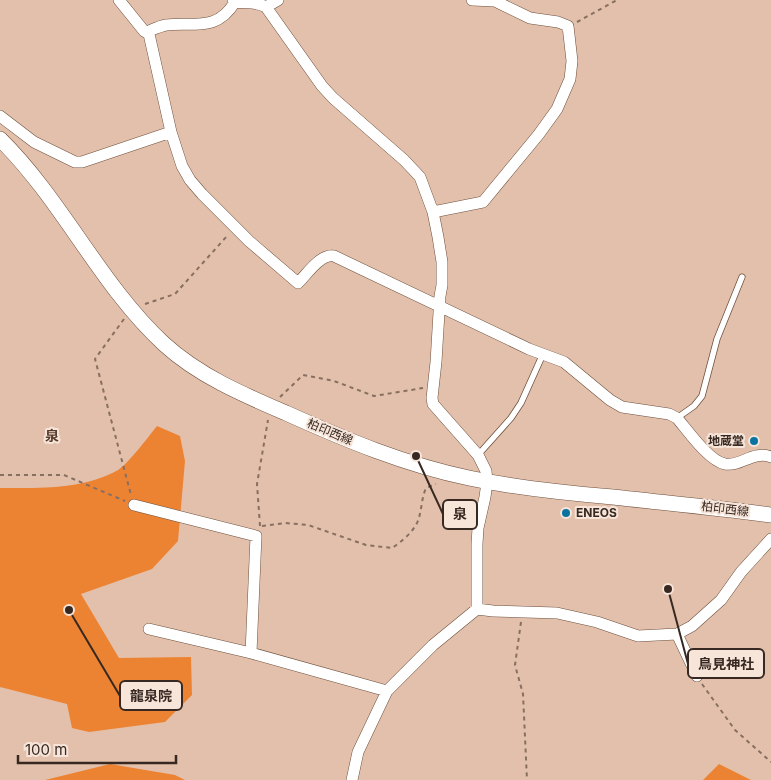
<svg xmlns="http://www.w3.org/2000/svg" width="771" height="780" font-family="Inter,'Noto Sans JP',sans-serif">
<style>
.green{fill:#ec8332}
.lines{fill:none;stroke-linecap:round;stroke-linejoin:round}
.service-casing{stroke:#6d4f3c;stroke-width:7}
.minor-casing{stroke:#6d4f3c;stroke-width:12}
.secondary-casing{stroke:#6d4f3c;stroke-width:16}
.path{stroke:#876f61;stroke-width:2;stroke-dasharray:4 4;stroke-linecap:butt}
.service{stroke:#fff;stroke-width:5.5}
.minor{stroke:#fff;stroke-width:11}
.secondary{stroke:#fff;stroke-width:15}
.poi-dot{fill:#08749f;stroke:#f7e5da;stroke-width:2}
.labels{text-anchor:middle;stroke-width:4;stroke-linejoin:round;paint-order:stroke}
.street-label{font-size:12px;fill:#372921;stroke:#f7e5da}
.poi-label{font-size:12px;font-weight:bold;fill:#372921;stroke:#f7e5da;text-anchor:end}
.neighbourhood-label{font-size:14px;font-weight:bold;fill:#573a28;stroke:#f7e5da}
.leader{fill:none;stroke:#372921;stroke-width:2}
.callout-dot{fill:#372921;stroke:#f7e5da;stroke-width:2}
.callout{fill:#f7e5da;stroke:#372921;stroke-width:2}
.callout-label{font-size:14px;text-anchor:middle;font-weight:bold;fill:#372921}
</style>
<rect width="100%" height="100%" fill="#e3c0ab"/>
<!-- green -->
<path class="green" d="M157,426l23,10 5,25 -7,80 -26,28 -71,25 38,64 72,-1 1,38 -27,27 -76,10 -17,-4 -5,-24 -67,-17v-199c39,0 83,2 118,-18 9,-5 31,-34 39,-44z
M110,764l65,11 10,5h-140z
M719,764l32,16h-48z"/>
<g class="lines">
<defs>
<path id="service" d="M677,418l17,-12 8,-10 15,-57 25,-62
M478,455l33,-37 10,-15 22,-49"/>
<path id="minor" d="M119,0l25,31 5,3 22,98 11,34 8,14 12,14 47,47 49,42c10,-10 22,-29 36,-27l195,93 35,13 46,38 12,7 47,7 8,4c11,13 32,43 48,46 15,3 29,-14 46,-7
M233,0l2,2c13,2 20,-1 31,5l56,79 11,12 71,62 16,17 13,35 5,25 4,25v23l-2,11 -4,66 -4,36 1,6 45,51 8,16 1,11 -2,15 -7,31 -1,16v65l-44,36 -46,46 -29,61 -6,28
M266,7l12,-7
M149,34l2,-4c5,-2 10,-4 15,-5 28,-3 51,7 69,-23
M0,116l34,26 41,20h7l89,-30
M433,212l50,-10 56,-68 18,-25 13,-30 2,-18 -4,-35 -10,-4 -28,-4 -35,-17 -23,-1
M134,505l122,31 -5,117 136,38
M477,609l16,2 64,2 40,9 41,14 39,-2 15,-8 29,-26 20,-28 30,-33
M149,629l102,24
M677,634l20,42"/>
<path id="secondary" d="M0,139c63,62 100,146 164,205 35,32 80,51 122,69 60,27 120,52 183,65 48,10 96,15 144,19 53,6 105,11 158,18"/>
</defs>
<!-- service casing -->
<use href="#service" class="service-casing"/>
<!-- minor casing -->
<use href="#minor" class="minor-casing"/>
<!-- secondary casing -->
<use href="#secondary" class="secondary-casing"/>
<!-- path -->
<path class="path" d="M577,22l40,-22
M145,304l30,-10 52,-58
M124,319l-29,40 36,136
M280,397l23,-22 31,6 40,15 49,-8
M0,475h64l61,26
M260,526l-3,-42 11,-64
M262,526l23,-3 23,2 58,20 26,3c9,-6 20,-15 25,-25 5,-11 4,-24 9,-35l10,-4
M521,622l-6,43 8,29 4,86
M702,684l33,46 36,32"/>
<!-- service -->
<use href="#service" class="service"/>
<!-- minor -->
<use href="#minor" class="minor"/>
<!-- secondary -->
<use href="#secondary" class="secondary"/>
</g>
<!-- markers -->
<g class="poi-dot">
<circle cx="754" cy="441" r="5"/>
<circle cx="566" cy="513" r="5"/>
</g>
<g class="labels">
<!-- street labels -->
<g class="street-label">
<text transform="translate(330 432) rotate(23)" y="4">柏印西線</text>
<text transform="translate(725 509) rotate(7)" y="4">柏印西線</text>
</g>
<!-- poi labels -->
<g class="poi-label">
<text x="744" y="445">地蔵堂</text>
<text x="576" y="517" text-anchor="start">ENEOS</text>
</g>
<!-- neighbourhood labels -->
<g class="neighbourhood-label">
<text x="52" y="441">泉</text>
</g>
</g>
<!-- callouts -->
<path class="leader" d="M416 456L443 514M668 589L688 664M69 610L120 696"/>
<g class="callout-dot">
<circle cx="416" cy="456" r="5"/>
<circle cx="668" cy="589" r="5"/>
<circle cx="69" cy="610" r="5"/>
</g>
<g class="callout">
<rect x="443" y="500" width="34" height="29" rx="5"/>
<rect x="688" y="649" width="76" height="29" rx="5"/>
<rect x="120" y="681" width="62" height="29" rx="5"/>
</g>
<g class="callout-label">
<text x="460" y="519">泉</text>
<text x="726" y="669">鳥見神社</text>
<text x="151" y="701">龍泉院</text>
</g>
<!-- scale -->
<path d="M18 755v8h158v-8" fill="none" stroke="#372921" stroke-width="2.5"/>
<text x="25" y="755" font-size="15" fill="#372921" stroke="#f7e5da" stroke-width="4" paint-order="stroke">100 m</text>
</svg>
